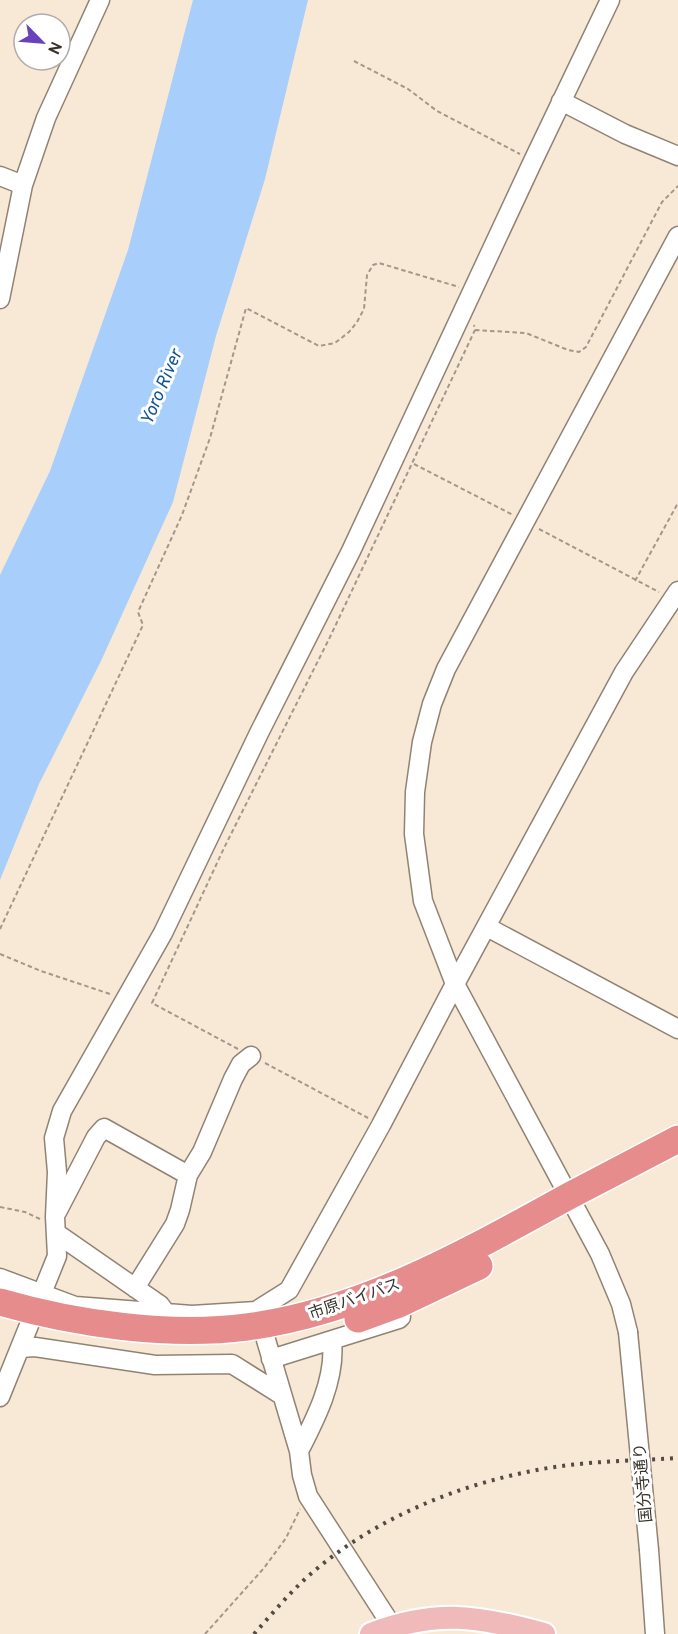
<svg xmlns="http://www.w3.org/2000/svg" width="678" height="1634" font-family="Overpass,'Noto Sans JP',sans-serif">
<style>
.water{fill:#a8cefb}
.lines{fill:none;stroke-linecap:round;stroke-linejoin:round}
.minor-casing{stroke:#918373;stroke-width:21}
.major-casing{stroke:#fff;stroke-width:26}
.highway-casing{stroke:#fff;stroke-width:30}
.path{stroke:#a2978a;stroke-width:2;stroke-dasharray:4.5 3;stroke-linecap:butt}
.minor{stroke:#fff;stroke-width:18}
.major{stroke:#f0babb;stroke-width:22}
.highway{stroke:#e68c8d;stroke-width:27}
.rail{stroke:#534b43;stroke-width:4;stroke-dasharray:3 6;stroke-linecap:butt}
.minor-bridge-casing{stroke:#918373;stroke-width:21;stroke-linecap:butt}
.minor-bridge{stroke:#fff;stroke-width:18}
.labels{text-anchor:middle;stroke-width:6;stroke-linejoin:round;paint-order:stroke}
.street-label{font-size:16px;fill:#38322b;stroke:#fff}
.water-label{font-size:18px;font-style:italic;fill:#105394;stroke:#fff}
</style>
<rect width="100%" height="100%" fill="#f8e9d7"/>
<!-- water -->
<path class="water" d="M193,0h115l-43,179 -49,157 -43,166 -72,159 -62,123 -39,96v-305l50,-104 78,-221z"/>
<g class="lines">
<defs>
<path id="minor" d="M561,101l64,33 53,22
M0,176l23,9
M0,299l23,-114 23,-67 54,-118
M487,927l191,102
M57,1212l39,-75 8,-9 84,47
M56,1233l104,72 6,8
M0,1278l75,28 117,9 64,-4 33,-21 92,-165 74,-141 169,-312 54,-81
M135,1288l40,-64 5,-14 8,-35 14,-23 31,-73 8,-15 10,-8
M628,1332l-7,-28 -21,-50 -145,-270 -32,-83 -9,-67 1,-42 7,-50 10,-38 14,-35 232,-433
M266,1340l33,111 3,24 6,21 84,130
M21,1348l14,-1 120,18 77,-1 48,30
M271,1359l128,-40 2,-2 -2,-13
M0,1397l57,-141 -2,-39 2,-45 -3,-34 8,-27 101,-178 97,-202 91,-180 182,-390 77,-161
M299,1451c17,-33 37,-72 33,-110
M649,1550l6,84"/>
<path id="major" d="M371,1634c65,-25 108,-18 173,0"/>
<path id="highway" d="M0,1302c76,22 169,35 247,25 118,-16 220,-75 322,-131 36,-19 73,-38 109,-57
M358,1319l41,-15 80,-38"/>
</defs>
<!-- minor casing -->
<use href="#minor" class="minor-casing"/>
<!-- major casing -->
<use href="#major" class="major-casing"/>
<!-- highway casing -->
<use href="#highway" class="highway-casing"/>
<!-- path -->
<path class="path" d="M354,61l54,28 29,22 83,43
M475,330l51,3 42,17 11,2 7,-5 76,-145 16,-16
M414,464l99,51
M539,529l120,63
M635,581l43,-78
M0,929l143,-304 -5,-13 44,-97 28,-77 36,-130 73,38 16,-3 14,-11 8,-10 7,-13 3,-34 6,-10 6,-2 80,24
M0,954l41,17 69,23
M238,1049l-86,-46 72,-155 106,-211 145,-307 -1,-5
M265,1063l103,55
M0,1207l25,5 15,7
M205,1634l59,-66 22,-30 14,-29"/>
<!-- minor -->
<use href="#minor" class="minor"/>
<!-- major -->
<use href="#major" class="major"/>
<!-- highway -->
<use href="#highway" class="highway"/>
<!-- rail -->
<path class="rail" d="M254,1634c16,-18 32,-37 50,-54 62,-57 146,-93 228,-109 48,-10 98,-10 146,-13"/>
<defs>
<path id="minor-bridge" d="M628,1332l21,218"/>
</defs>
<!-- minor-bridge casing -->
<use href="#minor-bridge" class="minor-bridge-casing"/>
<!-- minor-bridge -->
<use href="#minor-bridge" class="minor-bridge"/>
</g>
<g class="labels">
<!-- street labels -->
<g class="street-label">
<text transform="translate(354 1298) rotate(-19)" y="6">市原バイパス</text>
<text transform="translate(642 1483) rotate(-95)" y="6">国分寺通り</text>
</g>
<!-- water labels -->
<g class="water-label">
<text transform="translate(161 387) rotate(-67)" y="6">Yoro River</text>
</g>
</g>
<!-- north arrow -->
<g transform="translate(42 42) rotate(115)"><circle r="28" fill="#ffffff" stroke="#afadaa" stroke-width="1.5"/>
<path d="M0-4.5L10 22L0 15L-10 22Z" fill="#6842bb"/>
<text y="-9" font-size="16" font-weight="bold" text-anchor="middle" fill="#38322b">N</text>
</g>
</svg>
